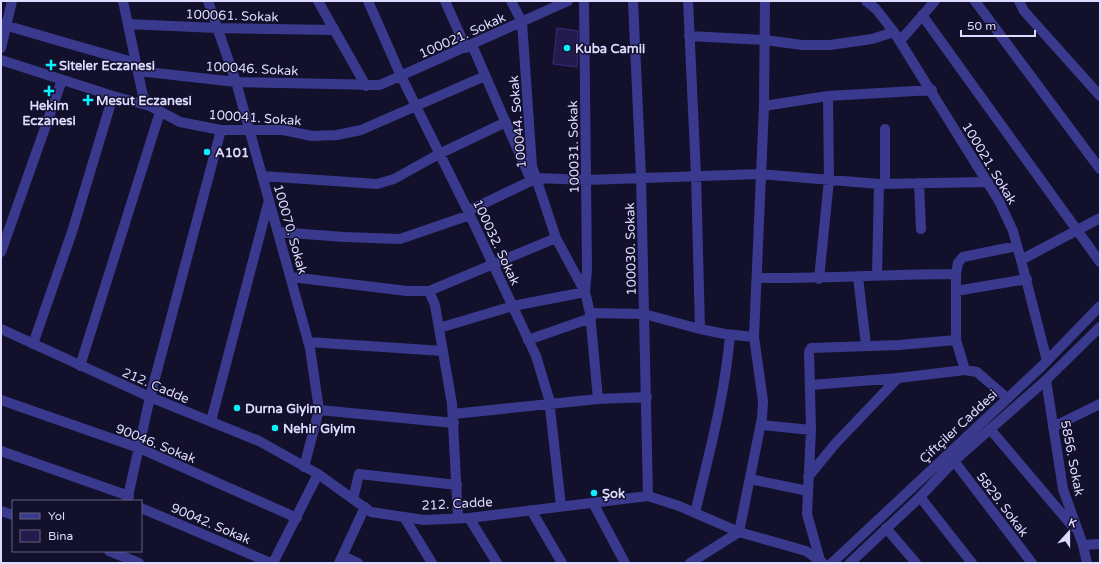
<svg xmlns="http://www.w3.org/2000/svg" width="1101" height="564" font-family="'Varela Round',sans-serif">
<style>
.building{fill:#231b4e;stroke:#382c7b}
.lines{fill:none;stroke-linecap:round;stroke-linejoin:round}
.minor{stroke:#393a8d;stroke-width:10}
.tertiary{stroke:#393a8d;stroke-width:10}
.poi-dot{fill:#07f2ff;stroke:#13102c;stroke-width:1.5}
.labels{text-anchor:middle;stroke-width:3;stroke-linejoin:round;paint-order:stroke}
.street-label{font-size:13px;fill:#dddbff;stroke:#13102c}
.poi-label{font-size:13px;font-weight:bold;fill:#dddbff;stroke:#13102c;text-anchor:start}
</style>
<rect width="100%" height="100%" fill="#13102c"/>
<!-- building -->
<path class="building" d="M557,28l21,3 -1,36 -24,-3z"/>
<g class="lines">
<!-- minor -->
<path class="minor" d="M123,1l20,95 7,10
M208,1l28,81 74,266 9,62 -15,57
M318,1l48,85
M368,1l33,75 67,135 68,145 13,43 12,107
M445,1l21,47
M511,1l11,21 10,144 24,72 29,54 5,21 8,86
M633,1l8,176 7,319
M688,1l8,174 4,154
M866,1l10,8 18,23 105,169 14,30 8,29 26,101
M975,1l125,168
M1019,1l5,10 76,85
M922,15l178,247
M1,24l135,39
M128,24l88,4 118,2
M689,36l76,4 37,5h28l42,-6 22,-7
M900,41l35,-40
M472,45l58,133
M1,48l11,-47
M1,60l112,36 37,10 30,16 41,8h62l29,6 25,-1 24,-5 124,-54
M138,71l98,11 144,3 188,-84
M764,106l64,-10
M885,129v55
M262,176l115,8 17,-5 45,-25 67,-32
M919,183l2,46
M468,211l69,-33 49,2 174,-6 119,10 109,-2
M278,232l66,5 56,2 70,-24
M1,252l61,-172
M1021,260l79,-42
M877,275l2,-91
M291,277l116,14h22l127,-53
M858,277l8,68
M757,278c67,1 133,-4 199,-4
M819,279l10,-99 -1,-84 104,-6
M429,291l6,14 17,99 6,114
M956,291l71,-12
M590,313l54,1 56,15 25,5 29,3
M439,328l74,-22 72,-14 2,-23 -3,-268
M528,340l63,-22
M308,342l135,9
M33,344l39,-112 41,-136
M80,366l80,-254
M1046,380l17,109 20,56 4,18
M811,385l87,-7
M1007,398l-30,-26 -12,-2 -9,-30v-66l2,-11 5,-6 54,-11
M1,400l138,48 158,70
M319,410l135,13
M453,414l145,-15 49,-2
M211,421l58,-221
M761,425l50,5
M1053,427l47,-23
M990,429l83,98
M1,451l128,45
M954,461l78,102
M808,477l27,-33 63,-66 67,-8
M750,479l58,12
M920,497l52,66
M353,499l6,-25 98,11
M127,501l23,-104 71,-267
M593,503l32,60
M141,508l130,55
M531,510l31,53
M1,511l12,4
M695,513c14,-59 30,-118 35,-178
M404,517l28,46
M469,518l28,45
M886,528l30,35
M1083,545l17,-1
M109,551l30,12
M343,556l15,7
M820,560l-13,-46 4,-84 -2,-78 2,-4 88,-3 57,-5
M273,563l45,-89
M339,563l26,-56
M690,563l49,-31 23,-114 1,-17 -9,-64 10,-231 1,-105"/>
<!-- tertiary -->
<path class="tertiary" d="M1,329l149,68 109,44 59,33 53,38 53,8 45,-2 179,-22 31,10 60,26 67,19 17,12
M832,563l209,-196 59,-61
M850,563l70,-66 34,-36 92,-81 54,-53"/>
</g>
<!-- markers -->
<g class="poi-dot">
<circle cx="567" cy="48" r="4"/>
<path d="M49 59h4v4h4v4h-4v4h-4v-4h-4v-4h4z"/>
<path d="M47 85h4v4h4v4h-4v4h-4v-4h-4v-4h4z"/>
<path d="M86 94h4v4h4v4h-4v4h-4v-4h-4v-4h4z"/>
<circle cx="207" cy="152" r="4"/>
<circle cx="237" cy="408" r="4"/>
<circle cx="275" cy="428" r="4"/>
<circle cx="594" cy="493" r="4"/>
</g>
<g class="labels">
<!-- street labels -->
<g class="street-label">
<text transform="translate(232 15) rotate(2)" y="5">100061. Sokak</text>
<text transform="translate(462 35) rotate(-24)" y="5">100021. Sokak</text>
<text transform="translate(252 68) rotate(3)" y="5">100046. Sokak</text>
<text transform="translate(255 117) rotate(4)" y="5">100041. Sokak</text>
<text transform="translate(517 122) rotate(-95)" y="5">100044. Sokak</text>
<text transform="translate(573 147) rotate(-91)" y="5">100031. Sokak</text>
<text transform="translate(990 163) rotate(59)" y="5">100021. Sokak</text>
<text transform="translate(291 229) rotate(74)" y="5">100070. Sokak</text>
<text transform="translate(497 242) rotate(65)" y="5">100032. Sokak</text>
<text transform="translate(630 249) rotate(-91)" y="5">100030. Sokak</text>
<text transform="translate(156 385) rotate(23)" y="5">212. Cadde</text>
<text transform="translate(958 426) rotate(-43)" y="5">Çiftçiler Caddesi</text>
<text transform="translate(156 443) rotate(22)" y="5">90046. Sokak</text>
<text transform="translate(1073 458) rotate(79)" y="5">5856. Sokak</text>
<text transform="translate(457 503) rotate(-3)" y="5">212. Cadde</text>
<text transform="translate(1003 504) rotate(53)" y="5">5829. Sokak</text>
<text transform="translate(211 523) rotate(23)" y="5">90042. Sokak</text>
</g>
<!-- poi labels -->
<g class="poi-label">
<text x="575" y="53">Kuba Camii</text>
<text x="59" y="70">Siteler Eczanesi</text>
<text x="96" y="105">Mesut Eczanesi</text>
<text x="49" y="110" text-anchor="middle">Hekim<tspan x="49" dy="15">Eczanesi</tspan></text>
<text x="215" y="157">A101</text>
<text x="245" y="413">Durna Giyim</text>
<text x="283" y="433">Nehir Giyim</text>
<text x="602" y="498">Şok</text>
</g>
</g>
<!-- border -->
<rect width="1101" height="564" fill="none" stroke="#dddbff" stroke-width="4"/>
<!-- legend -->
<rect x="12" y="500" width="130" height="52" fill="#13102c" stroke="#646180"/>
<rect x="20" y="513" width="20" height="6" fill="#393a8d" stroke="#646180"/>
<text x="48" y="520" font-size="12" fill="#dddbff">Yol</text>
<rect x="20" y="530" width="20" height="12" fill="#231b4e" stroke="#646180"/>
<text x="48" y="540" font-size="12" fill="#dddbff">Bina</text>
<!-- north arrow -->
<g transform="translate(1069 532) rotate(21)" stroke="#13102c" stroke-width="3" paint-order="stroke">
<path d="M0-3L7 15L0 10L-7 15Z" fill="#dddbff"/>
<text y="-6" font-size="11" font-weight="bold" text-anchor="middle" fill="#dddbff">K</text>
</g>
<!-- scale -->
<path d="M961 30v6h74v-6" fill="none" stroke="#dddbff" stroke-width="2"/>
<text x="967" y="30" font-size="12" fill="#dddbff" stroke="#13102c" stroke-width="3" paint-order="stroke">50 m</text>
</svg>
